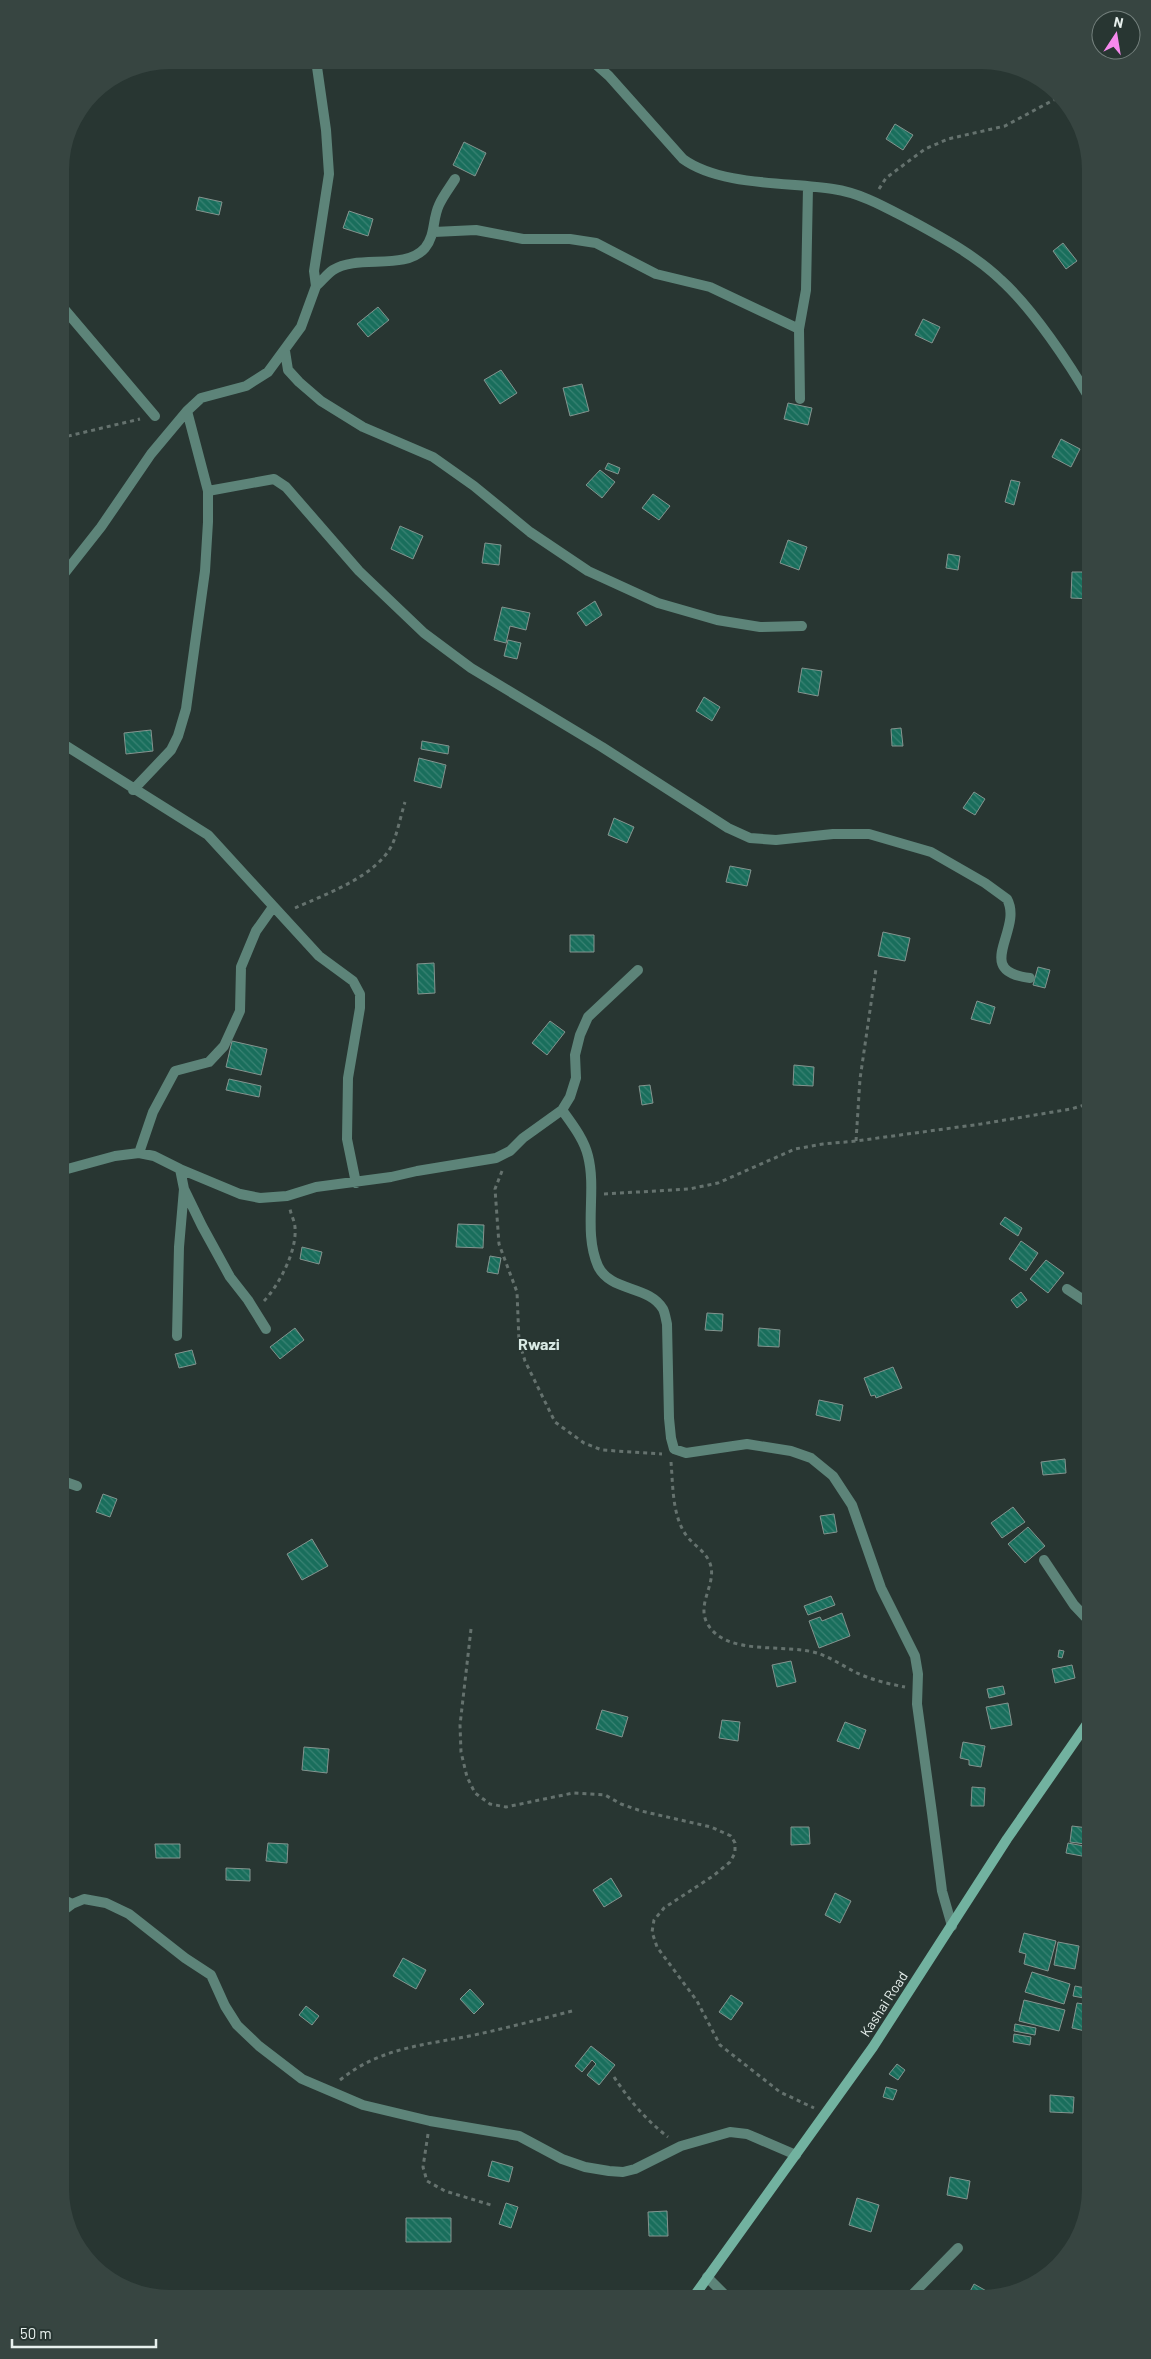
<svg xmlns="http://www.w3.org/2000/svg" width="1151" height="2359" font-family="Barlow,sans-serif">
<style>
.building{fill:url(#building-back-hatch);stroke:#84948f}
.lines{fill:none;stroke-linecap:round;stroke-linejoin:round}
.path{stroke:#65726e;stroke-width:3;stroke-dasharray:4 4;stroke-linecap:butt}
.street{stroke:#5d8479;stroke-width:10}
.secondary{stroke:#72b2a0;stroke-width:10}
.labels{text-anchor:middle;stroke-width:4;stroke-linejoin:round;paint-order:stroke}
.street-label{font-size:14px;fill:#e7f0ed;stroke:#283632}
.quarter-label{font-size:16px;font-weight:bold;fill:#d8e9e4;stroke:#283632}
</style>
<defs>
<pattern id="building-back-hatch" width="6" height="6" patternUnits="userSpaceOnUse" patternTransform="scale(1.25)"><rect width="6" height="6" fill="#196e5c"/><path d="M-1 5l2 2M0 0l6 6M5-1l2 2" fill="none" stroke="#3a8374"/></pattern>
</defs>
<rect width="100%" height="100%" fill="#283632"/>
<!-- building -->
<path class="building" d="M878,60h21l-4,8z
M895,124l18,11 -10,15 -17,-11z
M464,142l22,11 -11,23 -22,-11z
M199,197l23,5 -3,13 -23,-5z
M349,211l24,8 -5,17 -25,-8z
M1063,243l14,18 -11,8 -13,-18z
M378,307l11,13 -21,17 -11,-13z
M923,319l17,8 -8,16 -17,-8z
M501,370l16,23 -17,11 -16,-24z
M582,384l7,27 -19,5 -7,-28z
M788,403l24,5 -4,17 -24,-6z
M1061,439l19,10 -9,18 -19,-10z
M608,463l12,5 -2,6 -13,-5z
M600,470l15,12 -13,16 -16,-13z
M1011,480l9,2 -6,23 -9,-3z
M653,494l17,12 -11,14 -17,-12z
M400,526l23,10 -10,23 -22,-10z
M788,540l19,7 -8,23 -19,-7z
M485,543l16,2 -2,20 -17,-2z
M948,554l12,2 -2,14 -12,-2z
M1072,572h19v27l-20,-1z
M595,601l7,14 -16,11 -9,-13z
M502,607l28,6 -4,17 -16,-4 -4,17 -12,-3z
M508,640l13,3 -4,16 -13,-3z
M802,668l20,3 -4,25 -20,-4z
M704,697l16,10 -8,14 -16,-10z
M901,728l2,18h-11l-1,-17z
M151,730l2,21 -27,3 -2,-21z
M422,741l27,5 -1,8 -27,-5z
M419,758l27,7 -5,23 -27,-7z
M974,792l11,7 -10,16 -12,-7z
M614,818l20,9 -7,16 -19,-8z
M730,866l21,4 -4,16 -21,-4z
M883,932l27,6 -5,23 -27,-5z
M570,935h24v17h-24z
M434,963l1,30 -17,1 -1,-30z
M1038,967l12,3 -5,18 -12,-3z
M977,1001l18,6 -5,17 -19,-5z
M550,1021l15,11 -18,23 -15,-12z
M232,1041l35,8 -6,26 -35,-8z
M794,1065l20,2 -1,19 -20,-1z
M229,1079l32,7 -2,11 -33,-7z
M650,1085l3,18 -11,2 -3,-19z
M1005,1217l17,11 -4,8 -18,-12z
M458,1224l26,1 -1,23 -27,-1z
M1021,1241l17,12 -12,18 -17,-12z
M302,1247l20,5 -3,12 -19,-5z
M490,1256l11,2 -3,16 -11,-2z
M1046,1260l18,13 -16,20 -18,-14z
M1021,1292l6,8 -10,8 -6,-8z
M707,1313l16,1 -1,17 -17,-1z
M295,1328l9,12 -24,19 -10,-12z
M759,1328l21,2 -1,17 -21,-1z
M192,1350l4,14 -17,4 -4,-14z
M893,1367l9,21 -26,10 -1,-3 -4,1 -7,-18z
M819,1400l24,5 -3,16 -24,-6z
M1065,1459l1,14 -23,2 -2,-13z
M103,1494l14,5 -7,18 -14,-5z
M1013,1507l12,15 -23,16 -11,-15z
M834,1514l3,18 -13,2 -4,-18z
M1028,1527l17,19 -20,17 -17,-19z
M312,1539l16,27 -26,14 -15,-26z
M831,1596l4,9 -27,10 -4,-9z
M842,1613l8,23 -31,12 -10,-27 11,-4 2,4z
M1059,1650l5,1 -2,7 -4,-1z
M791,1661l5,21 -19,5 -5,-22z
M1072,1665l3,13 -20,5 -3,-14z
M1003,1686l2,8 -16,4 -2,-9z
M1008,1703l4,22 -21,4 -5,-22z
M602,1710l26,7 -6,20 -26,-8z
M722,1720l18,2 -2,19 -19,-3z
M845,1722l21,8 -7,19 -22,-8z
M963,1742l22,4 -4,21 -12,-2v-5l-9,-2z
M304,1747l25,2 -2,24 -25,-3z
M972,1787l13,1 -1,18h-13z
M1072,1826l16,2 -3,16 -15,-2z
M791,1827h18l1,17 -19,1z
M268,1843l20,1 -1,19 -21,-2z
M1068,1843l21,4 -2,10 -21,-4z
M155,1844h25v14h-24z
M226,1868l24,1v12l-24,-1z
M611,1878l11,18 -18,11 -11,-17z
M835,1893l16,8 -11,22 -15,-8z
M1024,1933l32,8 -8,30 -24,-7 2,-10 -7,-2z
M1058,1942l21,4 -4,23 -21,-4z
M403,1958l23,12 -10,19 -23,-13z
M1032,1972l38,12 -6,20 -39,-12z
M1075,1986l16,3 -2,10 -16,-3z
M470,1989l14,15 -10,10 -14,-15z
M731,1995l12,8 -12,17 -12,-8z
M1024,2000l41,10 -6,21 -40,-10z
M1077,2003l13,2 -5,26 -13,-3z
M306,2006l13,10 -7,9 -13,-10z
M1015,2024l21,4 -1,7 -21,-4z
M1014,2034l17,3 -1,8 -17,-3z
M591,2046l24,19 -16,20 -12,-10 9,-11 -4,-4 -10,12 -7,-6z
M897,2064l8,6 -7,10 -9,-6z
M886,2087l11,3 -4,10 -10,-3z
M1050,2095l24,2 -1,16 -23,-1z
M492,2161l21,6 -4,15 -21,-6z
M950,2177l20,4 -3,18 -20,-4z
M857,2198l22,7 -8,27 -22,-7z
M506,2203l12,4 -7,21 -12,-4z
M667,2211l1,25h-19l-1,-24z
M406,2218h45v24h-45z
M974,2284l16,9 -2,5 -22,1z"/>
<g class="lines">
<!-- path -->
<path class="path" d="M879,189l7,-11 39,-29 23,-10 57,-13 54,-29
M60,438l80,-19
M295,908c31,-14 83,-32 98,-65 5,-13 8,-28 12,-41
M856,1141l4,-62 16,-110
M502,1171l-7,18 4,55 18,48 2,49 6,20 30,61 29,21 18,7 60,4
M604,1194l85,-5 29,-6 77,-34 28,-5 33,-3 125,-17 90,-15 20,-6
M264,1301c15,-16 33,-50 31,-73 0,-6 -4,-13 -5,-19
M671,1462c2,23 1,53 15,73 7,10 18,15 23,26 10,21 -13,41 -2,62 19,35 80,19 113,31 13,5 25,13 37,19 15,7 32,11 48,14
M471,1629l-11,96 1,27 6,25 8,16 15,11 16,3 67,-14 32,2 16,9 20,7 70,16 20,9 4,7v10l-5,9 -17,14 -49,32 -10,12 -2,12 5,15 40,54 23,44 60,47 34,16
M614,2077c15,23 32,43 54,60
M340,2080c42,-34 88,-35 139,-46 31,-7 62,-15 93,-23
M428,2134l-5,33 4,14 18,10 46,14"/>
<!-- street -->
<path class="street" d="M591,60l18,16 74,83c37,27 105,23 150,30 28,4 52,18 77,31 31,17 65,35 91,60 32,29 68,83 90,121
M434,232l42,-2 47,9h47l26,4 60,31 54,13 89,42
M316,286c6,-5 11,-12 17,-16 25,-16 72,1 92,-22 11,-14 7,-28 14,-43 4,-9 11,-18 16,-26
M60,304l95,112
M285,351l3,19 11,12 22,19 42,26 70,30 41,29 56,46 58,39 70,32 59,17 43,7 42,-1
M800,399l-1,-70 7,-39 2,-103
M208,491l66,-12 12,8 73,84 65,62 47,35 131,79 126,81 22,10 26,2 57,-6h36l62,18 54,31 22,16c17,31 -36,72 23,79
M60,579l41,-52 50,-73 36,-43 14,-13 45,-12 22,-14 33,-45 15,-41 -2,-15 15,-97 -3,-44 -10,-70
M60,742l148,93 111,121 34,25 7,13v14l-12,70 -1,61 9,44
M133,790l38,-40 7,-14 8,-27 19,-138 3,-49v-31l-21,-80
M562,1110c10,14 22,29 26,46 9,35 -5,76 10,110 12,26 51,19 65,43 2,4 3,11 4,15l2,94 2,20 3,11 12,4 61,-9 44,7 20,7 22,18 19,29 29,83 34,68 3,18 -1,30 15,109 10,78 10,35
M139,1153l14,-41 22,-41 34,-9 15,-16 16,-35 1,-44 15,-36 17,-24
M180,1169l4,20 18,37 28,51 18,23 18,29
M60,1171l55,-15 24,-3 15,3 26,13 60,25 20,4 27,-2 29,-9 75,-10 26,-6 79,-13 14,-7 13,-13 39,-28 8,-13 6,-19 -1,-23 5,-20 8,-18 50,-47
M1067,1289l24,16
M177,1336l2,-89 5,-58
M60,1480l17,6
M1044,1560l30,45 17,18
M60,1898l12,6
M60,1913l12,-9 12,-5 22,4 23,11 56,44 26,17 14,31 12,19 22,21 43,33 61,26 67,16 89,15 43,23 23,8 24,4 14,1 12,-3 46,-23 49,-14 17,2 49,21
M707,2277l22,22
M908,2299l50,-51"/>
<!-- secondary -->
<path class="secondary" d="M692,2299l181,-252 134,-208 84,-121"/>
</g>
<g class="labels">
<!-- street labels -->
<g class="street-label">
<text transform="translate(884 2004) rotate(-57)" y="5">Kashai Road</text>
</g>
<!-- quarter labels -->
<g class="quarter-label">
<text x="539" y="1350">Rwazi</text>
</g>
</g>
<!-- crop -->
<path d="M0 0H1151V2359H0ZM170 69H981A101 101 0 0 1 1082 170V2189A101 101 0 0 1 981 2290H170A101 101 0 0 1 69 2189V170A101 101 0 0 1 170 69Z" fill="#374541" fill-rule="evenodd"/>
<!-- north arrow -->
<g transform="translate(1116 35) rotate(12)"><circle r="24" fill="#283632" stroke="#74807d"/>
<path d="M0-4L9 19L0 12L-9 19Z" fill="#f689ed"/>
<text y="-8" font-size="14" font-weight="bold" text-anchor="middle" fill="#e7f0ed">N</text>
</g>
<!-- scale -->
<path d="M12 2339v8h144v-8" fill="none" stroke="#e7f0ed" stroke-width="2.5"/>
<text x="20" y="2339" font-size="15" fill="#e7f0ed" stroke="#283632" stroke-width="4" paint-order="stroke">50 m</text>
</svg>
